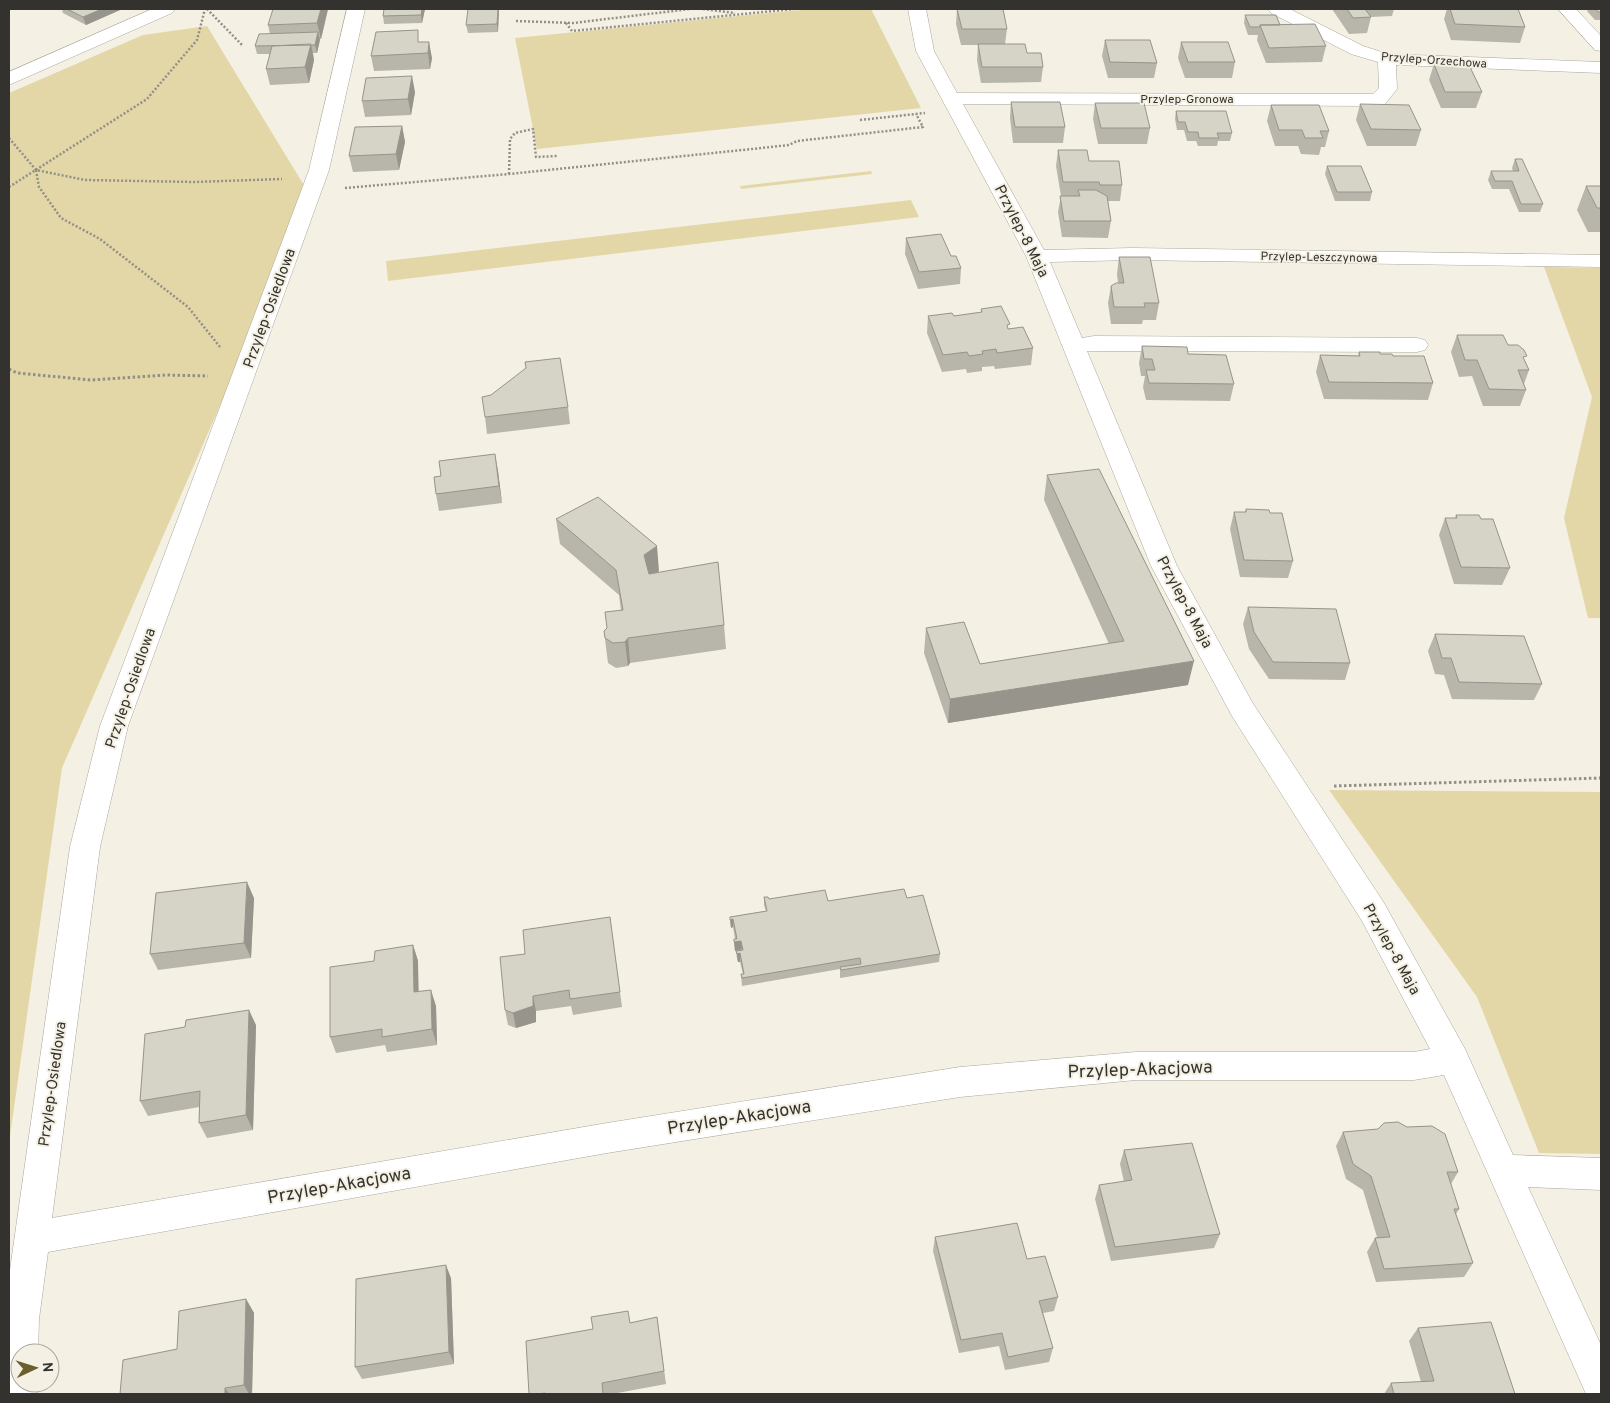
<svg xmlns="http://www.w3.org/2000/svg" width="1610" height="1403" font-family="Overpass,sans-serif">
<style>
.green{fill:#e3d7a8}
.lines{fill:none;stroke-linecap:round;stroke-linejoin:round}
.minor-casing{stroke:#a9a69a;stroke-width:1}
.path-far1{stroke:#928f87;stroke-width:2.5;stroke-dasharray:2 2;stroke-linecap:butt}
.path{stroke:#928f87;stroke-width:3;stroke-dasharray:2.5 2.5;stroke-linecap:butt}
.minor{fill:#fff;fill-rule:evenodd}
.wall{fill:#b8b5ab}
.shaded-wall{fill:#96948b}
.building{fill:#d6d3c7;stroke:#96948b}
.labels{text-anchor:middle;stroke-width:4;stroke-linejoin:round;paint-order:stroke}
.far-street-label{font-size:12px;fill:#34322e;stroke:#f4f0e4}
.street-label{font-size:15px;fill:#34322e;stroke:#f4f0e4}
.near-street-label{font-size:18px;fill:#34322e;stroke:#f4f0e4}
</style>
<rect width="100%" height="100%" fill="#f4f0e4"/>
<!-- green -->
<path class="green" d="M811,9h60l50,99 -384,41 -22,-111z
M207,26l98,161 -73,191 -170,390 -53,375v-1050l134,-58z
M871,171l1,3 -131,15 -1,-3z
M911,200l8,17 -531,64 -2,-20z
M1544,267l57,1v350h-13l-24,-100 28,-121z
M1329,790l272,2v362l-62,-1 -62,-156z"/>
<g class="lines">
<defs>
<path id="minor" d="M152,9h23l-3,4 -163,72v-13z
M347,9h18l-36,161 -201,556 -28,121 -48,371 555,-95 353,-56 176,-15h278l16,-3 -68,-128 -130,-205 -81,-150 -125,-310 -110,-205 -8,-42h18l8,42 23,42 416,1 6,-6 -1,-26 -27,-8 -80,-41 -3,-4h22l73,37 25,8 213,8v11l-205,-8 1,24 -12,15 -7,2 -415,-2 81,146 88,-2 469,7v12l-469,-7 -82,2 32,76 12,-2 323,2 8,2 3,5 -3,5 -8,2 -330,-1 90,215 75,136 132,201 81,146 48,106 88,3v32l-73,-3 73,158v49h-15l-142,-319 -30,5h-278l-176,17 -353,56 -559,99 -9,67 -1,34h-18v30h17v11h-28v-117l61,-430 30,-121 209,-556z
M1558,9h18l25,27v15l-6,-1z"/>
</defs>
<!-- minor casing -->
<use href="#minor" class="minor-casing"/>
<!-- path-far1 -->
<path class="path-far1" d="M207,9l36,37
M703,9l32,4
M516,21l57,2 117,-14
M566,23l6,8 222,-22
M860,120l65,-7
M9,138l27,32 49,10 109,2 88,-3
M36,170l3,17 22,31 39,21 88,68 32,40
M509,174l1,-35 5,-6 18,-4 3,28 21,-1
M9,187l138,-88 50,-59 8,-31
M345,188l164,-14 243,-25 37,-4 8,-4 126,-14 -7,-13"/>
<!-- path -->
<path class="path" d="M9,369l8,4 74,7 76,-5 41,1
M1334,786l267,-8"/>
<!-- minor -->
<use href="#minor" class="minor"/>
</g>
<!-- wall -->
<path class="wall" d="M62,9h57l1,1 -34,15 -23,-12z
M328,9l-7,30h-1l-3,14h-4l1,7 -5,23 -39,2 -4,-16 4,-15h-13l-2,-8 15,-12 -2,-9z
M425,9l-3,14 -38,1 -1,-8z
M499,9l-1,23 -30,1 -2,-8z
M957,9l50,20 -2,15 22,9 16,14 -2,15 -60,1 -4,-23 1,-15h-17l-5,-21z
M1332,9h62l-2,7 -21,1 -4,16 -18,1z
M1447,9h71l7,18 -5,16 -69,-3 -7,-21z
M1588,9h13v11h-6l-8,-9z
M1245,15l35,10 46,21 -4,16 -56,1 -9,-23 1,-5h-10l-4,-12z
M1105,40l52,23 -3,15h-46l-6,-22z
M420,42l12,16 -2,11 -56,2 -3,-15z
M1181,42l54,20 -3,16h-47l-7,-20z
M1434,64l48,28 -6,16h-35l-12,-28z
M415,92l-4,23 -46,2 -3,-16z
M1011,102l54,25 -2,16h-50l-3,-25z
M1095,103l55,25 -3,16h-49l-5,-25z
M1360,104l61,26 -5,16h-49l-11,-26z
M1271,105l58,26 -4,16h-4l-2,8 -18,-1 -3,-8h-23l-8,-25z
M1176,111l56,22 -2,8h-12l-1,5h-19l-2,-5h-9l-3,-11h-7l-2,-11z
M402,126l3,16 -6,28 -46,2 -4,-16z
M1058,150l31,11 33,24 -2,16h-12l3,20 -3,17 -46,-1 -4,-25 3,-16 -5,-30z
M1515,159l28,45 -3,8h-21l-10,-23h-17l-4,-9 3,-9h22l-1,-3z
M1327,166l45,26 -2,9h-35l-10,-27z
M1586,186h15v46h-13l-11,-22z
M906,238l45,18 10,12 -1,16 -42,5 -13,-35z
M1119,257l40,46 -3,17h-13l-1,4h-31l-3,-21 3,-17 7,-3 -1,-9z
M981,309l28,20 24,19 -2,17 -36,4 -1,-3 -12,1v4l-15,2 -1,-4 -24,3 -15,-39 1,-17h26l27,-3z
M1457,335l51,10 17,16 4,9 -5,14 2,6 -6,16h-37l-11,-30 -13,1 -8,-25z
M1142,346l46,8 46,30 -4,17 -84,-1 -3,-13 2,-11h-4l-2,-13z
M1359,352l21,2 13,2 40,27 -5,17 -104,-1 -8,-27 4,-17 38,1z
M568,407l2,17 -83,10 -2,-17z
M498,471l4,32 -63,8 -3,-17 5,-18z
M1047,475l141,210 -240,38 -24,-70 2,-25 54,36 129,-20 -65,-144z
M1246,509l24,4 23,48 -5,17 -48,-1 -10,-48 4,-17h11z
M1456,515l54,53 -8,17 -48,-1 -15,-49 6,-17h10z
M556,519l103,52 -3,2 68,52 2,24 -96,14 -2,3 -12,2 -8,-5 -4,-32 3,-3 -2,-16 16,-1 -2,-16 -59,-51z
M1248,607l102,56 -5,17 -76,-1 -20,-30 -6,-25z
M1435,634l107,50 -8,16 -82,-1 -8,-24 -9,-1 -7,-23z
M764,897l5,2 59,2 79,-3 33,56 -1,8 -99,16v-9l-98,17 -1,-12h2l-3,-12h-2l-1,-3 -1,-8 6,-1 -7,1 -1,-12h1l-2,-12 -2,1 -1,-11 36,-6 -2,-6z
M254,898l-3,60 -93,12 -8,-16z
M610,917l12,90 -49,8 -2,-9 -35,5v11l-20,6 -8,-3 -3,-15 20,-56z
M413,945l5,16v31l18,14 1,39 -50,7 -2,-7 -49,8 -6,-16 44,-76z
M256,1025l-3,105 -46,8 -8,-15v-16l-51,9 -8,-15z
M1343,1132l115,40 -7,12 8,25 -3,5 17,49 -9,14 -88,5 -9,-30 8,-14 2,-1 -14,-47 -17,-11 -10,-33z
M1124,1150l96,84 -6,14 -103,13 -16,-62 4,-14 25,-3 -4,-18z
M935,1237l92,22 31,38 -4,14 -11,2 10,35 -4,14 -44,8 -6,-24 -40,7 -26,-102z
M451,1278l3,86 -92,15 -7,-12z
M246,1299l8,14 -2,81h-132l57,-45z
M657,1317l9,67 -54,10h-83l101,-71z
M1418,1328l97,66h-131l7,-11 30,-1 -12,-41z"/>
<!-- shaded-wall -->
<path class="shaded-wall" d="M102,9h17l1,1 -34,15 -3,-8z
M321,9h7l-7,30 -4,-16z
M422,9h3l-3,14 -1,-8z
M498,9h1l-1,23 -1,-8z
M318,32l2,8 -3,13 -2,-8z
M429,42l3,16 -2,11 -2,-16z
M311,44l3,16 -5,23 -4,-16z
M412,76l3,16 -4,23 -3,-16z
M402,126l3,16 -6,28 -3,-16z
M495,454l3,17 4,32 -3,-17z
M657,546l2,25 -13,9 -2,-25z
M628,638l2,25 -2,3 -3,-24z
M1194,661l-6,24 -240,38 2,-24z
M247,882l7,16 -3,60 -7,-15z
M733,919v8l-2,1 -1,-8z
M741,941l1,8 -7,2 -1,-9z
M413,945l5,16 1,47 -5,-16z
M740,953v9h-2l-1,-8z
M431,990l5,16 1,39 -5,-16z
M533,996l3,15v11l-20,6 -3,-15z
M249,1010l7,15 -3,105 -7,-15z
M446,1265l5,13 3,86 -5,-12z
M246,1299l8,14 -2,81h-3l-5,-9z
M225,1388l4,6h-4z"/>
<!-- building -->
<path class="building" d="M67,9h35l-19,8z
M273,9h48l-4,14 -49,2z
M384,9h38l-1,6 -38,1z
M468,9h30l-1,15 -31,1z
M957,9h46l4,20h-45z
M1347,9h18l6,8 -18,1z
M1450,9h68l7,18 -70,-3z
M1595,9h6v3h-3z
M1245,15h31l4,10h-20v2h-10z
M1315,24l11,22 -57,2 -9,-23z
M418,30v12h11l-1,11 -57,3 5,-24z
M318,32l-3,13 -60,1 4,-12z
M1105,40h45l7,23 -47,-1z
M1181,42h47l7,20h-47z
M311,44l-6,23 -39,2 6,-23z
M978,44h47l2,9h14l2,14h-61z
M1434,64l35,1 13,27h-37z
M412,76l-4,23 -46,2 4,-23z
M1011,102h49l5,25h-50z
M1095,103h49l6,25h-49z
M1360,104l49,1 12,25 -50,-1z
M1271,105h48l10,26h-9l3,7h-18l-3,-8h-23z
M1176,111h50l6,22h-15l2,5h-20l-1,-6h-10l-3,-10h-7z
M402,126l-6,28 -47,2 6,-29z
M1058,150h29l2,11h30l3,24h-22l-1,-3h-36z
M1515,159h7l21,45h-22l-9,-23h-17l-4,-10h28z
M1327,166h34l11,26h-35z
M1586,186h15v22h-4z
M1078,190h18l11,6 4,25h-47l-4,-25h20z
M941,234l10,22h5l5,12 -42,4 -13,-34z
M1119,257h31l9,46h-15l1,4h-31l-3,-21 5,-3h8z
M1001,306l9,18 -3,1 1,4 15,-2 10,21 -36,5 -1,-4 -14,2 1,3 -14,2 -2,-4 -24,3 -15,-39 24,-3 2,3 28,-4 -1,-3z
M1457,335h46l5,10h10l6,5 3,6 -4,1 6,13h-11l8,20 -37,-1 -12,-29h-12z
M1142,346l45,1 1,7 38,1 8,29 -85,-1 -3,-13h9l-3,-11h-8z
M1359,352h21v2h12l1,2h31l9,27 -104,-1 -9,-27 40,1z
M560,358l8,49 -83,10 -3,-20 9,-2 35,-27 -1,-6z
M495,454l4,32 -63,8 -2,-17 7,-1 -2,-15z
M1099,469l95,192 -244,38 -24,-71 38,-6 16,42 144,-23 -77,-166z
M598,497l59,49 -13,9 5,19 69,-12 6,63 -96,13 -3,4 -12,1 -8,-5 -1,-7 3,-3 -2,-16 18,-2 -7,-40 -60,-51z
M1246,509l23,1 1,3h12l11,48 -49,-1 -10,-48h12z
M1456,515h23l2,4h12l17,49 -49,-1 -16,-49h12z
M1248,607l88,2 14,54 -77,-1 -19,-30z
M1435,634l89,2 18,48 -83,-2 -8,-24h-9z
M247,882l-3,61 -94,11 6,-61z
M904,889l3,9 16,-3 17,59 -99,16 -1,-3 21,-3 -1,-6 -118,20 -1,-4h3l-4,-21 -3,1 -1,-3 7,-1 -2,-9 -7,1v-3h3l-4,-20 -3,1v-3l37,-6 -3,-14h4l1,2 56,-9 3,11z
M610,917l10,75 -50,7 -1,-9 -36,6v10l-20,7 -8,-3 -5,-53 25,-3 -2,-24z
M413,945l1,47 17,-2 1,39 -50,8v-8l-52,8v-70l44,-6 1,-10z
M249,1010l-3,105 -47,8 1,-32 -60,10 5,-67 40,-7 1,-7z
M1398,1122l9,5 25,-1 13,8 13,38h-11l12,37h-5l19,54 -89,6 -9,-31 15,-1 -19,-61 -18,-12 -10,-32 35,-3 6,-6z
M1192,1143l28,91 -105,13 -16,-62 33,-5 -8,-30z
M1017,1223l10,36 18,-3 13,41 -19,4 14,47 -45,9 -6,-24 -41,7 -26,-103z
M446,1265l3,87 -94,15 1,-88z
M246,1299l-2,86 -19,3v6h-105l3,-34 54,-11 2,-38z
M628,1311l2,12 27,-6 7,54 -62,12 1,11h-58v-1l-8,1h-8l-3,-53 67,-12 -2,-12z
M1491,1322l24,72h-121l-3,-11 43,-2 -16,-53z"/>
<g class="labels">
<!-- far-street labels -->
<g class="far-street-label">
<text transform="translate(1434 60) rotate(4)" y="4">Przylep-Orzechowa</text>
<text x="1187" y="103">Przylep-Gronowa</text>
<text transform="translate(1319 257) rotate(1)" y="4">Przylep-Leszczynowa</text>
</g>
<!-- street labels -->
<g class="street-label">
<text transform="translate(1022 231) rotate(63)" y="5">Przylep-8 Maja</text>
<text transform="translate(269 308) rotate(-70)" y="5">Przylep-Osiedlowa</text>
<text transform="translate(1185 602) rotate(62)" y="5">Przylep-8 Maja</text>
<text transform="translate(130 688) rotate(-71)" y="5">Przylep-Osiedlowa</text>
<text transform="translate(1392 949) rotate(61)" y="5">Przylep-8 Maja</text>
<text transform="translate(52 1084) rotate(-82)" y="5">Przylep-Osiedlowa</text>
</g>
<!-- near-street labels -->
<g class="near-street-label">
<text transform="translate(1140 1069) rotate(-2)" y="6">Przylep-Akacjowa</text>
<text transform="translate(739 1117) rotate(-9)" y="6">Przylep-Akacjowa</text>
<text transform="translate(339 1185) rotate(-10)" y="6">Przylep-Akacjowa</text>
</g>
</g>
<!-- border -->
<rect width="1610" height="1403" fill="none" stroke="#34322e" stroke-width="20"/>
<!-- north arrow -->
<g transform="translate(35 1368) rotate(86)"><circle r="24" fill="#f4f0e4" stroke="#a7a49b"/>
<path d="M0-4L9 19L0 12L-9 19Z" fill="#6b5f2c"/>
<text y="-8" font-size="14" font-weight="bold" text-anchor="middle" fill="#34322e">N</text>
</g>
</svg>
